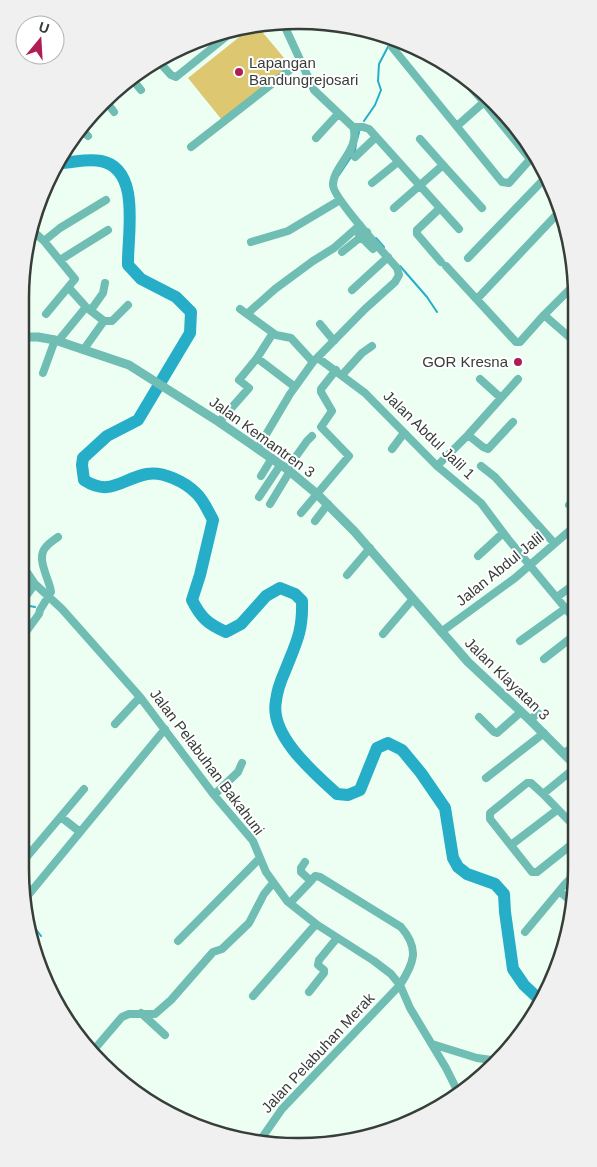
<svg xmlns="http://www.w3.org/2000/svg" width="597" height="1167" font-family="Helvetica,sans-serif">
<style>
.green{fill:#ddc770}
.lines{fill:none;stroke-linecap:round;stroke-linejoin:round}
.stream{stroke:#26adc8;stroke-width:2}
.river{stroke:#26adc8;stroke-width:12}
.minor{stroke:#6fbdb3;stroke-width:8}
.tertiary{stroke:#6fbdb3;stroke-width:9}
.poi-dot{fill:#ae1d53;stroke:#fff;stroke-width:2}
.labels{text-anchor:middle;stroke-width:4;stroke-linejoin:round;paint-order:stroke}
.poi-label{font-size:15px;fill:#373e39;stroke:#fff;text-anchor:start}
.street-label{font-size:15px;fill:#373e39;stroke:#fff}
.rim{fill:none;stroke:#373e39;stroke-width:2.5}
</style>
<rect width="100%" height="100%" fill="#ecfff2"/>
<!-- green -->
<path class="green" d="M259,28l31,37 -68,55 -34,-42 60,-48z"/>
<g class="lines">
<!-- stream -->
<path class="stream" d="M364,121l11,-16 6,-15 -3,-9 1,-17 12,-23
M357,140l2,-8
M339,175l16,-24 1,-7
M376,238l8,9
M400,266l27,31 10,15
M24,605l11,2
M29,920l12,16"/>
<!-- river -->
<path class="river" d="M58,163c15,0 28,-5 43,-2 41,8 26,75 27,104l13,14 35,18 15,15 -1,21 -52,87 -31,16 -24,22 -1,7 2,15c26,17 37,-1 63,-6 16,-3 38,8 49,19 7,6 12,18 17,27l-13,55 -8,25c9,18 16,24 34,32l15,-8 25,-28 14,-8 15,6 7,7c1,31 -6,42 -17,70 -4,9 -8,20 -9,30 -7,34 38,72 61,93l11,1 12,-5 17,-42 11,-5 14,7 19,23 24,35 8,50 5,9 9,7 28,10 9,10 1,18 8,57 11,16 17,16"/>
<!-- minor -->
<path class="minor" d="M392,47l110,135 7,1 25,-28
M160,63l11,12 5,2 56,-45
M458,73l26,29
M132,79l9,11
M106,101l8,11
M457,126l27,-24 46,57
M353,127h10l6,2 90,100
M83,131l5,5
M316,138l22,-24
M420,139l23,26
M191,147l109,-85
M355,157l21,-20
M372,183l26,-21
M394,208l49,-43 39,43
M439,209l-22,21v4l24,28
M34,232l10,9 31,38 -29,35
M359,235l14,14
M44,241l16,-13 46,-28
M251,242l37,-11 52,-31
M342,252l25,-20
M468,258l79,-82
M60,260l48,-30
M446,266l70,76h4l24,-27
M575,284l-31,31 31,27
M69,288l17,19 18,14 -20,28
M352,290l36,-33
M477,299l84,-89
M240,309l36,26 15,3 22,24
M91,310l12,-17 2,-10
M247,314l28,-25 38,-28 21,-13 26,-23
M104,321h8l16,-16
M320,324l14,17
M59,340l27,-33
M257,358l38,29
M318,358l47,35 72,73 44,37 27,36 68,82
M43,373l12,-33
M342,375l20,-22 10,-7
M480,379l21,19
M219,422l30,-34 -10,-8 18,-22 16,-25
M468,435l15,12 5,2 25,-27
M258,448l32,-54 23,-32 52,-53 30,-27 4,-7 -2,-7c-12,-14 -64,-70 -64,-83 0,-19 28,-36 20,-58l-39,-37 -30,-65
M392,449l12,-16
M437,466l31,-31 50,-56
M481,466l14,11 59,66
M287,469l20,-28 5,-5
M261,476l11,-18
M259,497l22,-33
M270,504l20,-33
M569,505l6,-6
M301,513l48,-57 -28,-29 11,-16 -11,-19v-3l15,-19
M315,521l13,-17
M478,556l25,-23
M20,562l15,22 27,25 78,88 74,98 39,46 13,31 21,29 29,23 58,37 17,13 9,11 10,23 36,60 12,24
M347,575l23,-27
M557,597l19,-14
M20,604l15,-20
M441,632l74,-54 60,-52
M383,634l29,-34
M20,640l19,-26 1,-4 11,-18c-1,-12 -16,-34 -5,-45 3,-4 8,-7 12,-10
M520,641l46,-33 10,-1
M544,659l32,-25
M479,717l15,15 3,1 24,-21
M530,720l8,-7
M115,724l25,-27
M564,753l12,-8
M576,767l-33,27 -12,-11h-4l-37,30v6l42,53h5l39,-31
M486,778l58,-45
M543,794l33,34
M214,795l24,-23 4,-9
M61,817l19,15
M511,845l46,-35
M20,865l64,-76
M559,891l13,11
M25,899l140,-170
M290,903l21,-22 -10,-9v-4l4,-6
M525,932l40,-48 11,-11
M178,941l82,-83
M309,992l15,-19v-3l-6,-5 1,-5 18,-22
M253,996l63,-72
M141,1013l24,22
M432,1044l45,14 22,3
M92,1052l30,-35 7,-3h26l16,-14 42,-48 9,-3 27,-26 15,-29 9,-11
M259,1142l23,-33 118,-124c14,-22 20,-36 1,-58l-81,-50 -5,-1 -4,5"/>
<!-- tertiary -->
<path class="tertiary" d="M21,337h17l17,3 74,25 90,57 68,47 30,25 37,37 114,131 62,58 46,46"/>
</g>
<!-- markers -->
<g class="poi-dot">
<circle cx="239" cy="72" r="5"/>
<circle cx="518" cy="362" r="5"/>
</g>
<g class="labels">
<!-- poi labels -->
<g class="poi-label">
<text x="249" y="68">Lapangan<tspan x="249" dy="17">Bandungrejosari</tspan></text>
<text x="508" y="367" text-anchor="end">GOR Kresna</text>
</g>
<!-- street labels -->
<g class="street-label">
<text transform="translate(429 435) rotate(44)" y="5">Jalan Abdul Jalil 1</text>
<text transform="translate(262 437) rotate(36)" y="5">Jalan Kemantren 3</text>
<text transform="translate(500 569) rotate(-39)" y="5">Jalan Abdul Jalil</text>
<text transform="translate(507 679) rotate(44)" y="5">Jalan Klayatan 3</text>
<text transform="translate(207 762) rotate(53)" y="5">Jalan Pelabuhan Bakahuni</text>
<text transform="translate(318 1053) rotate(-47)" y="5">Jalan Pelabuhan Merak</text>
</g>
</g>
<!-- crop -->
<path d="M0 0H597V1167H0ZM298 29H299A269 269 0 0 1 568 298V869A269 269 0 0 1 299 1138H298A269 269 0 0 1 29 869V298A269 269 0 0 1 298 29Z" fill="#eff0ef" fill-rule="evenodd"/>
<path class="rim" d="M298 29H299A269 269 0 0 1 568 298V869A269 269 0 0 1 299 1138H298A269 269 0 0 1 29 869V298A269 269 0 0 1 298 29Z"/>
<!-- north arrow -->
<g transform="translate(40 40) rotate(18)"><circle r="24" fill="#ffffff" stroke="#afb2b0"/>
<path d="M0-4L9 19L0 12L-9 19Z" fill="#ae1d53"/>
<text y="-8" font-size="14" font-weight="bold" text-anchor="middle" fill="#373e39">U</text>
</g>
</svg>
